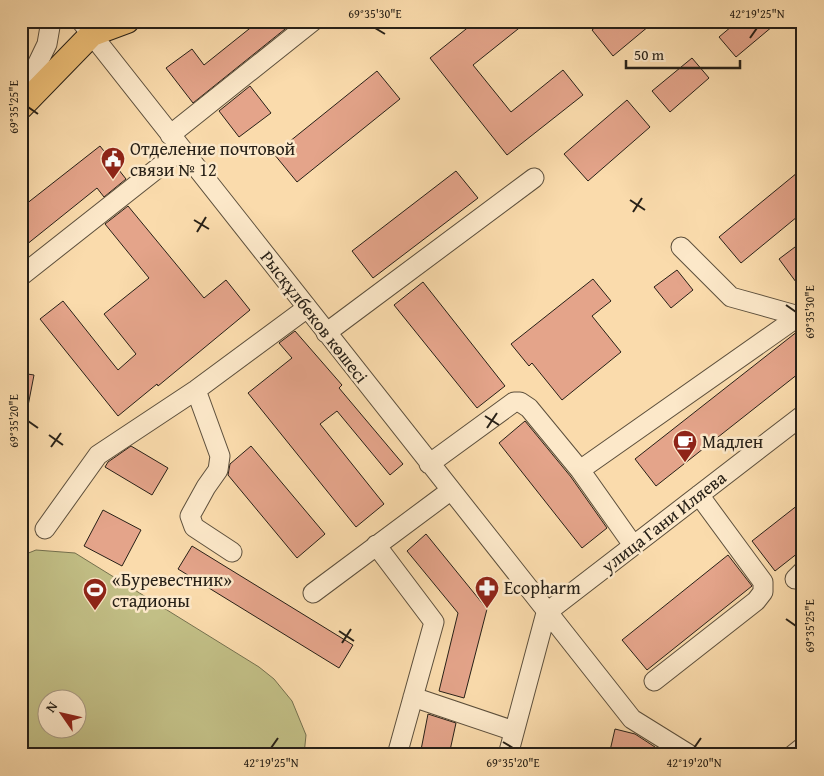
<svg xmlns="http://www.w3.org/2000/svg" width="824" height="776" font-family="'Gentium Book Plus',serif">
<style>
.green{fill:#c2bf86;stroke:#74704e;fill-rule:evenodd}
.building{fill:#e4a48a;stroke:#272017}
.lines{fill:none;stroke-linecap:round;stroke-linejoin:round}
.minor-casing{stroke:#5c4f3c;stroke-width:21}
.major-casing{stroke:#272017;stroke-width:26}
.minor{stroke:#fce8c9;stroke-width:19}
.major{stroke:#edbe76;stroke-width:24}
.ticks{fill:none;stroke:#272017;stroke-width:2}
.labels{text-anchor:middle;stroke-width:5;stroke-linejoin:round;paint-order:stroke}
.poi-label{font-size:18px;fill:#272017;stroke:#fce8c9;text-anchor:start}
.street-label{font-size:18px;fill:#272017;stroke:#fce8c9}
.neatline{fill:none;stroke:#272017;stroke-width:2}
.ticks-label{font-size:12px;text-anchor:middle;fill:#272017}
</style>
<rect width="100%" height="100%" fill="#fadbac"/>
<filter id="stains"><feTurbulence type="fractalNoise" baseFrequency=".004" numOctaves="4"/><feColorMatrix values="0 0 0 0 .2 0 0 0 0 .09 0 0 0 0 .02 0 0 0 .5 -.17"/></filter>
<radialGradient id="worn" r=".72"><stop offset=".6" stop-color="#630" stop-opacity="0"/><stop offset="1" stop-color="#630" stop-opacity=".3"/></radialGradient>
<!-- green -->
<path class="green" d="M36,550l39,3 184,114 15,12 18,22 14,34 -2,20h-268l-15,-9v-190zM48,698h30v30h-30z"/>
<!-- building -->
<path class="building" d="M259,21h36l-102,82 -27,-35 26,-19 12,16z
M476,21h52l-55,44 38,47 52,-42 20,25 -76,60 -77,-97z
M603,21h52l-42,35 -21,-26z
M738,21h41l-43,36 -17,-20z
M692,58l17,20 -39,34 -18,-21z
M377,71l23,28 -103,83 -23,-28z
M250,86l21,27 -32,24 -20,-26z
M627,100l23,27 -62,54 -24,-27z
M100,146l26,33 -22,18 -7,-9 -76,61v-41z
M803,168v44l-62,51 -22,-26z
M456,171l22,27 -105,80 -21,-27z
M128,206l76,92 22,-18 24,30 -92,76 -1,-2 -39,32 -78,-97 23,-18 55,69 18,-16 -32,-40 45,-36 -44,-54z
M803,241v36l-7,5 -17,-23z
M677,270l16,20 -22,18 -17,-21z
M593,279l18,22 -19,15 29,36 -59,48 -30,-37 -3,3 -18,-22z
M423,282l82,104 -28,22 -83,-103z
M295,331l47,54 -3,3 64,76 -13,11 -53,-64 -17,13 64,80 -28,23 -108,-134 44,-35 -13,-15z
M798,331l5,1v38l-147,116 -21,-27z
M21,373l13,2 -7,36 -6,-1z
M525,421l46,56 36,51 -25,20 -83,-105z
M131,446l37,22 -16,27 -47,-28 3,-5z
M251,446l74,88 -28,24 -69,-83 2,-11z
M803,501v48l-28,22 -23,-30z
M103,510l38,20 -19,36 -38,-20z
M426,534l61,75 -23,89 -25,-7 19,-78 -51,-62z
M192,546l161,99 -14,23 -161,-99z
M728,555l24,31 -105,84 -25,-30z
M428,714l28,9 -7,32h-29z
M615,729l20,5 20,13 -1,8h-45z"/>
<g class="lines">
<defs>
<path id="minor" d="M81,21l551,698 58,36
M21,98l26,-54 4,-23
M170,135l143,-114
M681,247l50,50 68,19 4,5
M21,276l161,-127
M326,333l208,-155
M196,390l24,66 -2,14 -12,17 -16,29 4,11 38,25
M429,464l85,-62h6l9,6 51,62 219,-154
M580,470l53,75
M45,529l53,-74 98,-65 111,-82
M376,545l58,77 -37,133
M795,579l8,-8
M313,593l137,-102
M654,681l102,-80 7,-9v-10l-64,-87
M413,697l101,34
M508,755l38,-142 257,-198
M793,755l10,-8"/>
<path id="major" d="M92,34l35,-13
M21,107l71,-73 5,-13"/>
</defs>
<!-- minor casing -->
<use href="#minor" class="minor-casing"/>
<!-- major casing -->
<use href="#major" class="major-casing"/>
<!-- minor -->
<use href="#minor" class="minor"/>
<!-- major -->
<use href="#major" class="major"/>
</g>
<!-- ticks -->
<path class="ticks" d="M375,28l10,6M750,38l7,-10M28,107l10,7M630,200l15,10M633,212l9,-14M194,220l15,9M197,232l9,-15M786,305l10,7M485,416l14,9M28,421l10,7M487,428l10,-15M49,435l14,10M51,447l10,-14M786,619l10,7M339,631l15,10M342,643l9,-14M503,742l10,6M271,748l7,-10M694,748l7,-10"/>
<!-- icons -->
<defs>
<symbol id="civic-pin" viewBox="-11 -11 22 30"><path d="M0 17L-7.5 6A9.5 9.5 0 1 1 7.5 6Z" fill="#8f2418" stroke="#fce8c9"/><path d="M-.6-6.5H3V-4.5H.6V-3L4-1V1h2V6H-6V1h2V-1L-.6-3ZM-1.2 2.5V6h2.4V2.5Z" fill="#fff"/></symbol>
<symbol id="cafe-pin" viewBox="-11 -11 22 30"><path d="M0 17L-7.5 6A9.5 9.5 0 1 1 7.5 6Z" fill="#8f2418" stroke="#fce8c9"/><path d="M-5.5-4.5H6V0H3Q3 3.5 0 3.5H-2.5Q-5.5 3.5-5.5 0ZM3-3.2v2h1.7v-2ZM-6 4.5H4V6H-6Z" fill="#fff"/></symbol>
<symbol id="pharmacy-pin" viewBox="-11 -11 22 30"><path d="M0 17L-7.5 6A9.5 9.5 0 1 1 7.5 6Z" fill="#8f2418" stroke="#fce8c9"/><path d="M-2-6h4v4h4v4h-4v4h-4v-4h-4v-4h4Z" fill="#fff"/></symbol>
<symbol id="stadium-pin" viewBox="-11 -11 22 30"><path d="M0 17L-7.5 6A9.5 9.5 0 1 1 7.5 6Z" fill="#8f2418" stroke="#fce8c9"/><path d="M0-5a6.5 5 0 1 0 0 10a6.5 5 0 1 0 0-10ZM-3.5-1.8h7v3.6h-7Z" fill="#fff"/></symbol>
</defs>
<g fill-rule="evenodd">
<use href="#civic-pin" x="99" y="145" width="28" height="38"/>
<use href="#cafe-pin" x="671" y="428" width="28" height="38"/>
<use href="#pharmacy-pin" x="473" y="574" width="28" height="38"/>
<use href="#stadium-pin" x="81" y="576" width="28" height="38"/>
</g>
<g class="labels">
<!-- poi labels -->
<g class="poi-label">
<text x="130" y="155">Отделение почтовой<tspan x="130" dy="21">связи № 12</tspan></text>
<text x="702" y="448">Мадлен</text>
<text x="112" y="586">«Буревестник»<tspan x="112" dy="21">стадионы</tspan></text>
<text x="504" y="594">Ecopharm</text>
</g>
<!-- street labels -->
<g class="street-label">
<text transform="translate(314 317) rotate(52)" y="6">Рысқұлбеков көшесі</text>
<text transform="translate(664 522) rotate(-38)" y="6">улица Гани Иляева</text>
</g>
</g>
<!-- margin -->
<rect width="824" height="776" fill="none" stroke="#fadbac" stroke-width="55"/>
<!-- north arrow -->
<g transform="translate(62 714) rotate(304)"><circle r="24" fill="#fce8c9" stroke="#a79882"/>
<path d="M0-4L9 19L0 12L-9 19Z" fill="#8f2418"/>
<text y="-8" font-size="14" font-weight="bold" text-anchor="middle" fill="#272017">N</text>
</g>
<!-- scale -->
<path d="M626 60v8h114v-8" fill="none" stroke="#272017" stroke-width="2.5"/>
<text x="634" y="60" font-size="15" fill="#272017" stroke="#fce8c9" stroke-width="4" paint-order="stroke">50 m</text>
<rect x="28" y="28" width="768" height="720" class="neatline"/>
<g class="ticks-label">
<text x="375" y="18">69°35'30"E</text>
<text x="757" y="18">42°19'25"N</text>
<text transform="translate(14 107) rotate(-90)" y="4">69°35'25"E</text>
<text transform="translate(810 312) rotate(-90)" y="4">69°35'30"E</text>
<text transform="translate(14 421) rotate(-90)" y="4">69°35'20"E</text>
<text transform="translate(810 626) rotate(-90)" y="4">69°35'25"E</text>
<text x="271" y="767">42°19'25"N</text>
<text x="513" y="767">69°35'20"E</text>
<text x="694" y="767">42°19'20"N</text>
</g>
<rect width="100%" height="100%" filter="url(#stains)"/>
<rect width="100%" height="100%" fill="url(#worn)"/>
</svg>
